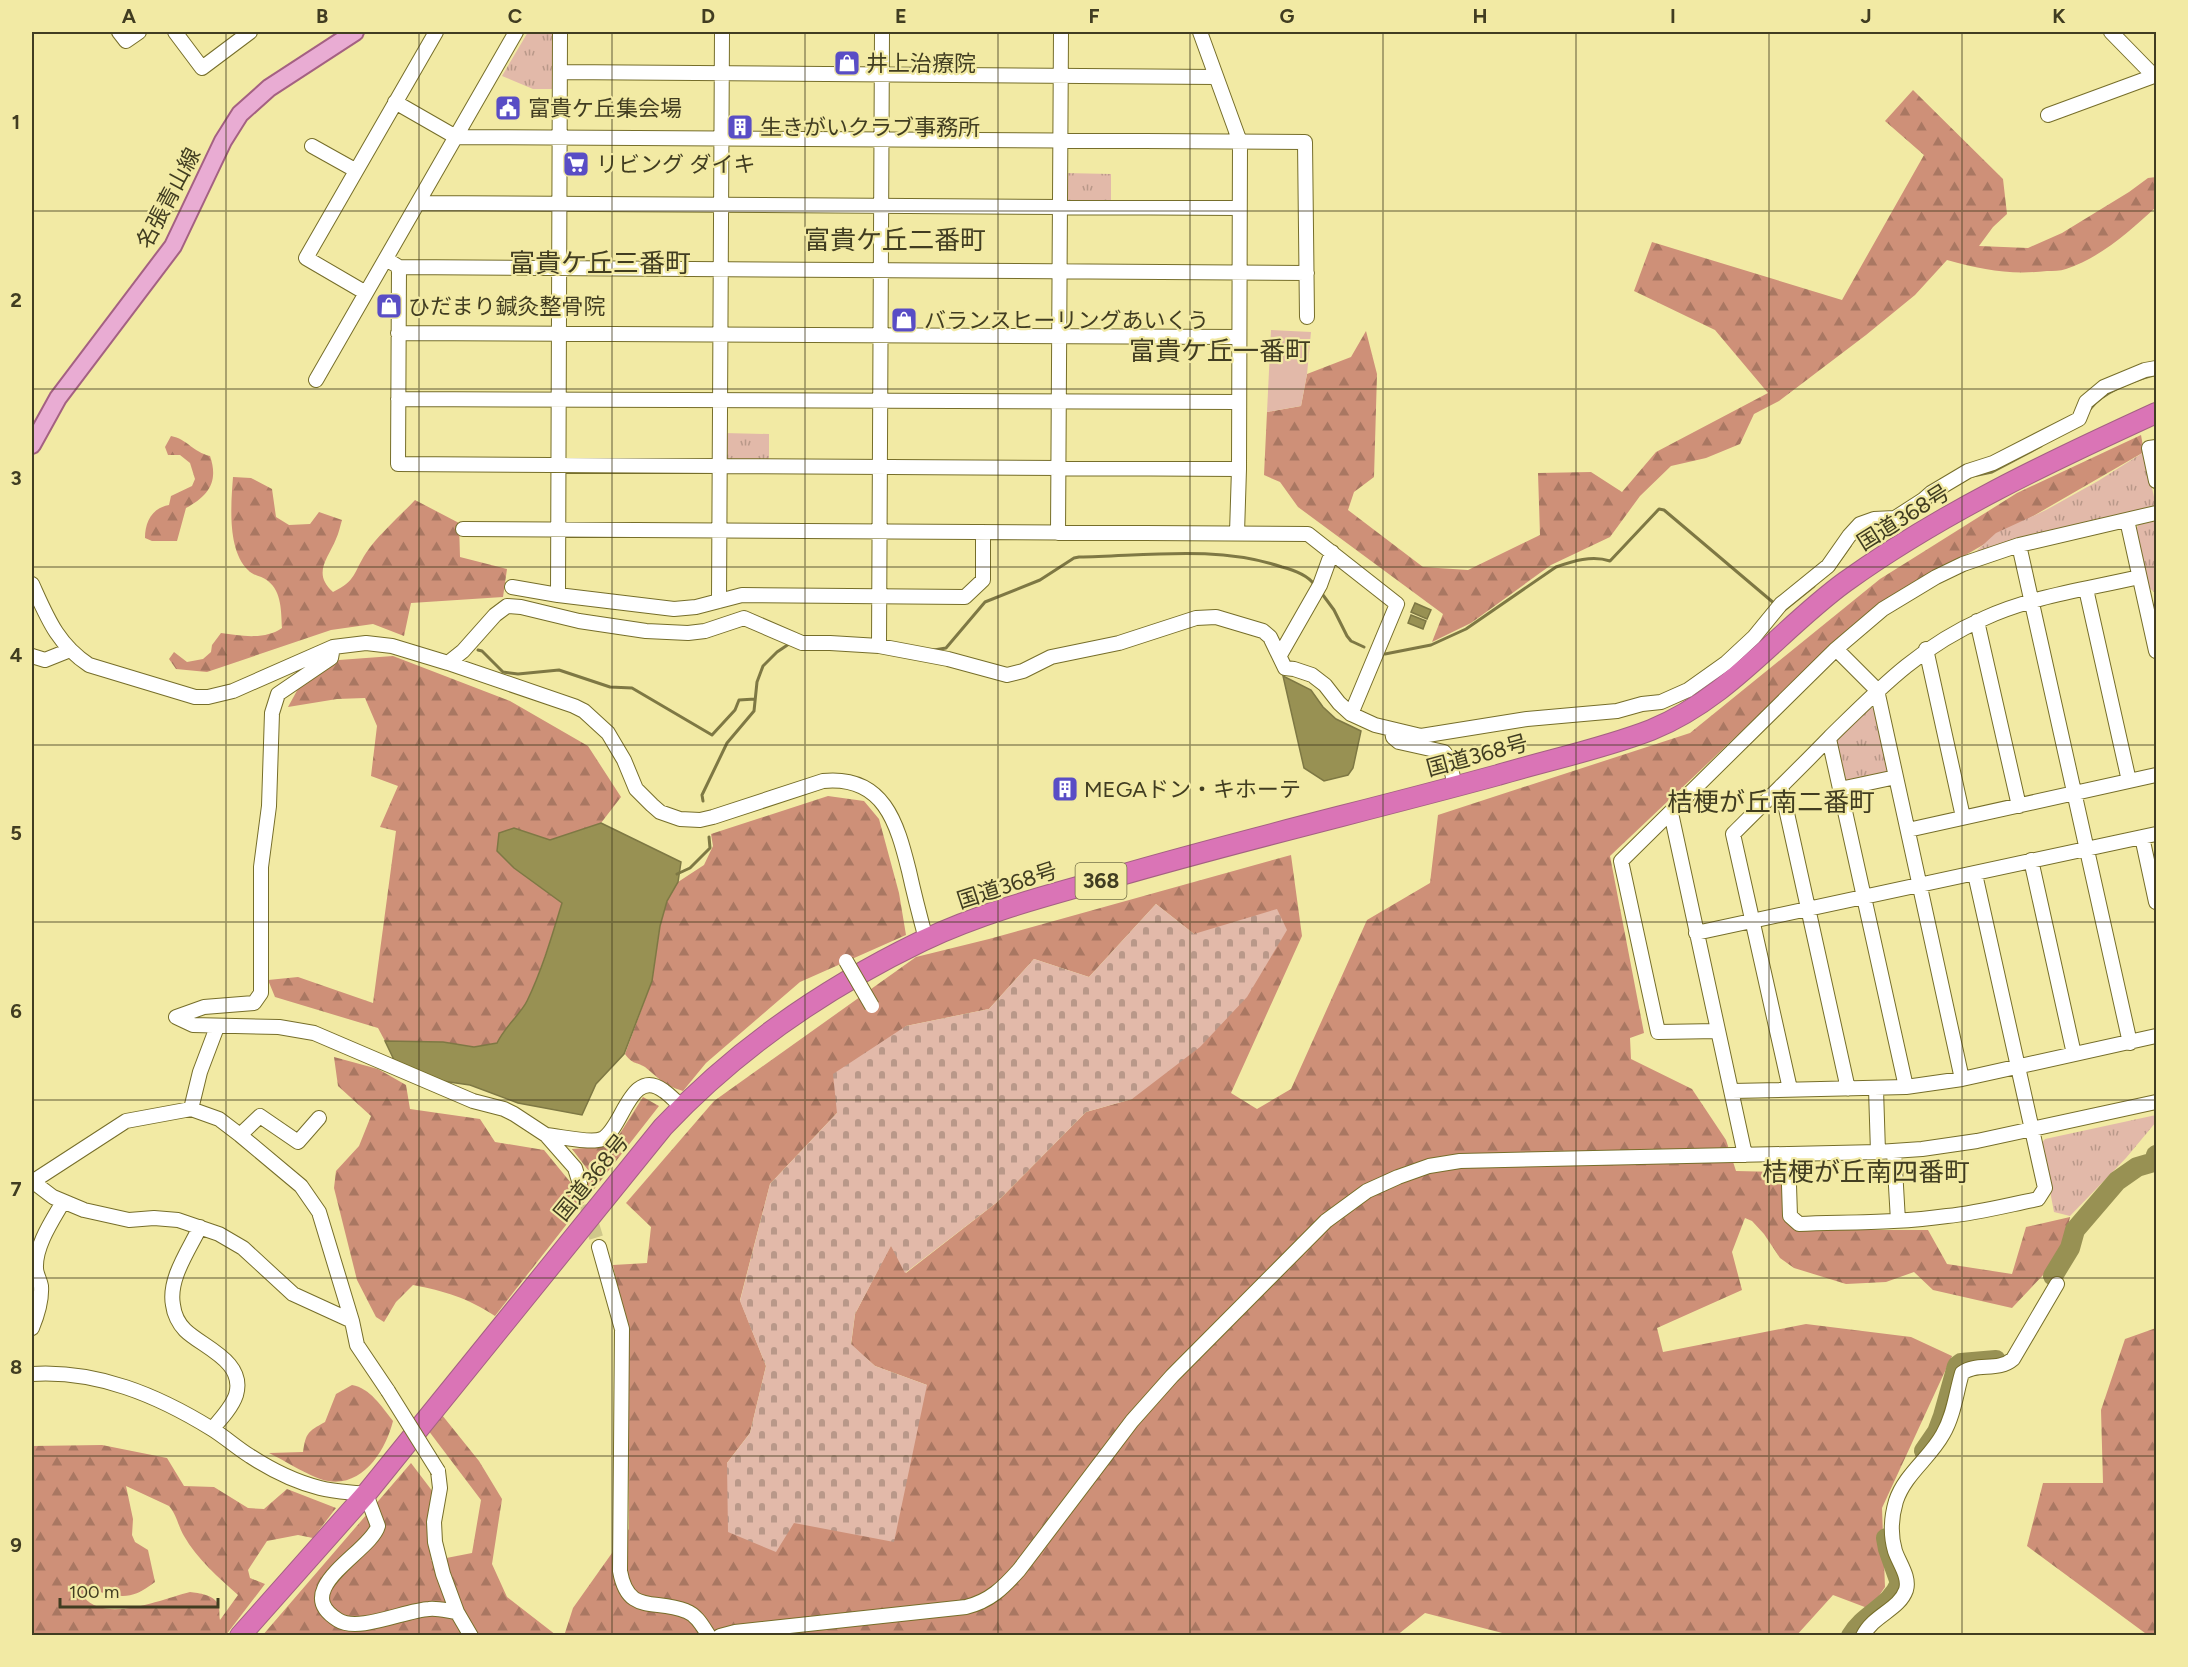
<svg xmlns="http://www.w3.org/2000/svg" width="2188" height="1667" font-family="Figtree,'Noto Sans JP',sans-serif">
<style>
.forest{fill:url(#forest-firs);fill-rule:evenodd}
.cemetery{fill:url(#cemetery-stones)}
.park{fill:url(#park-tufts)}
.garden{fill:#e2b9a9}
.water{fill:#989153;stroke:#7e7844;stroke-width:1.5}
.lines{fill:none;stroke-linecap:round;stroke-linejoin:round}
.stream{stroke:#7e7844;stroke-width:3}
.river{stroke:#989153;stroke-width:20}
.minor-tunnel{stroke:#cfc78a;stroke-width:14;stroke-dasharray:14 7;stroke-linecap:butt}
.minor-casing{stroke:#766e2a;stroke-width:16}
.major-casing{stroke:#a46182;stroke-width:20}
.highway-casing{stroke:#a46182;stroke-width:22}
.minor{stroke:#fff;stroke-width:14}
.major{stroke:#e9acd3;stroke-width:16}
.highway{stroke:#da74b6;stroke-width:20}
.minor-bridge-casing{stroke:#766e2a;stroke-width:16;stroke-linecap:butt}
.minor-bridge{stroke:#fff;stroke-width:14}
.grid{fill:none;stroke:#413d21;stroke-width:1.5;stroke-opacity:0.55}
.labels{text-anchor:middle;stroke-width:4.5;stroke-linejoin:round;paint-order:stroke}
.shield{fill:#f2eaa4;stroke:#767148;stroke-width:1.5}
.shield-label{font-size:21px;font-weight:bold;fill:#413d21}
.poi-label{font-size:22px;fill:#413d21;stroke:#f2eaa4;text-anchor:start}
.street-label{font-size:22px;fill:#413d21;stroke:#f2eaa4}
.quarter-label{font-size:26px;fill:#413d21;stroke:#f2eaa4}
.neatline{fill:none;stroke:#413d21;stroke-width:2}
.grid-label{font-size:20px;text-anchor:middle;font-weight:bold;fill:#413d21}
</style>
<defs>
<pattern id="forest-firs" width="22" height="20" patternUnits="userSpaceOnUse" patternTransform="scale(1.5)"><rect width="22" height="20" fill="#ce9078"/><path d="M5 1l3.5 6h-7zM16 11l3.5 6h-7z" fill="#a97762"/></pattern>
<pattern id="cemetery-stones" width="16" height="16" patternUnits="userSpaceOnUse" patternTransform="scale(1.5)"><rect width="16" height="16" fill="#e2b9a9"/><path d="M2 7V4a2 2 0 0 1 4 0v3zM10 15v-3a2 2 0 0 1 4 0v3z" fill="#b99889"/></pattern>
<pattern id="park-tufts" width="24" height="20" patternUnits="userSpaceOnUse" patternTransform="scale(1.5)"><rect width="24" height="20" fill="#e2b9a9"/><path d="M3 7l-1-3M5 7V3M7 7l1-3M15 17l-1-3M17 17v-4M19 17l1-3" fill="none" stroke="#b99889"/></pattern>
</defs>
<rect width="100%" height="100%" fill="#f2eaa4"/>
<!-- forest -->
<path class="forest" d="M1913,90l90,89 4,35 -14,13 -14,19 49,2 34,-15 67,-41 19,-14 8,-1v30c-26,24 -56,51 -90,62 -6,2 -13,2 -19,2 -37,4 -64,-1 -100,-11l-32,35 -49,40 -87,66 -25,13 -14,30 -34,14 -35,8 -31,30 -30,41 -59,28 -80,58 -39,19 11,-28 -145,-107 -18,-25 -16,-7 3,-63 34,-6 6,-32 44,-17 15,-26 11,43 -3,103 -20,15 -6,18 75,57 45,3 72,-35 -2,-62 53,-1 31,20 34,-40 112,-59 -53,-63 -81,-39 18,-49 190,58 82,-145 -39,-34z
M2141,435l3,17 -265,153 -77,69 -192,182 34,177 -14,5 1,21 61,30 34,51 10,31 48,1v45l12,13h132l19,34 65,10 14,-47 44,-10 -8,38 -50,53 -79,-18 -19,-18 -28,10 -40,2 -52,-16 -14,-10 -16,-24 -12,-13 -7,-3 -13,34 10,38 -85,38 6,24 143,-28 105,13 41,19 -70,152 3,79 -15,22 -37,-14 -37,41 -286,-1 -85,-22 -29,23h-832l9,-28 56,-79 -1,-188 -15,-76 34,-2 4,-36 -25,-24 88,-102 202,-144 73,-18 302,-84 11,81 -71,157 26,16 34,-20 76,-169 63,-37 8,-68 252,-82 190,-154 137,-86zM1156,904l38,30 -62,165 -46,13 -90,91 -90,70 -15,-28 -36,69 -4,31 24,21 52,19 -134,138 -66,-60 23,-30 16,-67 -26,-66 30,-116 67,-71 69,-87 83,-17 45,-50 55,18z
M171,436c16,3 22,16 39,20 9,26 -2,40 -24,52l-9,33h-25l-7,-3c0,-16 7,-30 24,-33l2,-9 21,-10 3,-7 -5,-16 -10,-8h-12l-3,-8z
M233,477l18,1 21,11 4,28 13,8 21,-1 9,-12 23,8c-2,6 -3,13 -6,19 -8,20 -24,34 -3,53 24,-12 20,-19 33,-39 12,-18 34,-37 49,-53l44,23 1,34 47,12 -4,28 -92,6 -7,33 -31,-12 -42,6 -124,42 -31,-3 -7,-10 5,-7 13,10 16,-3 8,-7 1,-7 9,-12c20,3 44,7 61,-5 -1,-16 0,-36 -14,-47 -6,-5 -15,-5 -20,-11 -21,-20 -17,-66 -15,-93z
M393,656l117,45 78,45 33,51 -20,26 -51,17 -36,-12v40l48,35c-10,32 -20,66 -35,98 -7,14 -21,24 -29,42l-24,4 -31,-5 -58,-1 -7,-13 -103,-31 -7,-17 30,-3 75,26 23,-172 -16,-4 18,-41 -27,-10 6,-50 -12,-28 -28,1 -49,8 11,-20 40,-27z
M828,796l36,5 15,18 20,74 7,42 -106,47 -94,81 -23,28c-20,-6 -23,-12 -38,-24 -10,-6 -12,-2 -20,-13l27,-73 8,-55 7,-25 11,-19 26,-17 9,-19 -2,-12z
M334,1057l44,12 28,16 4,24 70,10 15,23 49,8 27,33 17,-13 -16,-21 40,-3 31,-49 16,9 -164,210c-27,-18 -51,-25 -82,-31l-17,17 -12,20 -8,-5 -19,-37 -23,-92 2,-17 23,-25 12,-30 -33,-30z
M2156,1328v307l-7,1 -122,-90 16,-63h60l-2,-73 24,-71z
M352,1385c18,3 30,22 41,36 -7,29 -30,66 -65,60 -15,-2 -44,-21 -59,-28l34,-1c3,-19 4,-20 22,-30l11,-28z
M442,1415l37,46 23,38 -10,65 15,33 49,38 -294,1 149,-173 22,29 -3,39 1,30 41,-8 9,-53 -53,-70z
M102,1445l65,13 17,28 30,1 34,21 16,1 23,-20 49,19 -23,30 -15,-3 -31,6 -19,29 2,8 15,6 -39,51h-194v-189zM126,1486l43,20c8,9 9,20 15,30 13,23 35,42 54,59l-18,25c-1,-4 0,-12 -2,-16 -4,-9 -19,-11 -28,-12 -28,7 -85,32 -106,5l3,-8c32,7 41,14 68,-7l-7,-32 -13,-8 -3,-7 1,-16z"/>
<!-- cemetery -->
<path class="cemetery" d="M1156,904l38,30 83,-25 10,21 -40,67 -47,50 -68,52 -46,13 -90,91 -91,70 -14,-27 -36,68 -4,30 24,22 52,19 -33,157 -100,-19 -18,29 -48,-20 -1,-69 23,-30 16,-67 -26,-65 30,-117 67,-71 -4,-39 73,-48 83,-17 45,-50 55,18z"/>
<!-- park -->
<path class="park" d="M528,32h27v57h-22l-31,-13z
M1064,173l47,1v28l-42,1 -5,-6z
M724,433l45,1v29h-40l-5,-6z
M2144,452l12,54 -129,32 -54,16 23,-21 50,-23 52,-29z
M2156,521v70l-2,1 -7,-6 -12,-53 3,-8z
M1868,706l8,4 14,61 -4,4 -44,7 -7,-37 2,-7z
M2156,1115v7l-30,36 -56,58 -16,-4 -13,-68 4,-5z"/>
<!-- garden -->
<path class="garden" d="M1271,330l40,2 -4,42 -6,32 -34,6z"/>
<!-- water -->
<path class="water" d="M1415,603l16,7 -4,9 -16,-7z
M1411,615l15,6 -3,8 -15,-6z
M1283,676l28,14 12,17 13,12 25,12 -8,37 -5,7 -24,6 -20,-13z
M601,823l80,39 -3,20 -11,19 -7,25 -8,55 -28,73 -28,30 -14,31 -64,-12 -48,-18 -28,-4 -47,-19 -10,-21 58,1 31,5 23,-4c9,-18 23,-28 30,-42 15,-31 25,-65 35,-98l-48,-35 -17,-17 2,-18 15,-5 36,12z"/>
<g class="lines">
<!-- stream -->
<path class="stream" d="M2090,409c13,-17 44,-29 64,-34
M1973,476l19,-4 49,-26
M1877,525c5,1 11,2 16,1 9,-2 33,-18 39,-25
M1833,570l17,-24
M1320,591l14,19 13,26 4,5 13,6
M1782,610l1,1 31,-25
M478,650l4,1 21,21 15,2 41,-4 51,17 22,1 80,47 23,-25 4,-10 16,-1
M934,650l12,-2 39,-46 55,-22 34,-22 5,-1c67,-1 138,-12 203,10 12,3 24,7 32,17
M1385,654l46,-9 35,-16 90,-62c17,-6 36,-12 54,-6l49,-52 5,1 111,94
M703,801l-1,-6 25,-52 27,-32 3,-29 6,-16 14,-14 15,-10
M677,874l13,-6 20,-20 -1,-11"/>
<!-- river -->
<path class="river" d="M2053,1276l17,-28 5,-18 42,-49 20,-14 17,-5 2,-7
M1924,1451l13,-19 6,-16 14,-50 4,-3 35,-3
M1851,1636c13,-23 39,-28 49,-53l-12,-34 -2,-11"/>
<!-- minor-tunnel -->
<path class="minor-tunnel" d="M580,1184l19,63"/>
<defs>
<path id="minor" d="M119,32l7,9 13,-9
M175,32l27,36 48,-36
M560,32l-2,563 116,14 22,-2 46,-12 223,2 18,-17v-48
M1200,32l40,110 -1,327 -2,64
M2111,32l43,44 2,-1
M560,72l656,5
M395,102l61,35 849,5 2,175
M2048,115l106,-39
M312,146l43,24
M418,203l821,5
M386,259l13,8 908,6
M399,267l-1,197 841,5
M366,293l-60,-35 130,-226
M398,333l841,4
M316,380l200,-348
M398,399l841,3
M2156,447l-7,1 7,33
M2127,520l29,131
M463,529l845,5 89,70 -46,110
M1058,533l3,-501
M2019,545l111,498
M32,584c15,33 25,60 57,81l106,32h13l25,-6 100,-44 33,-4 26,3 56,17 126,43 10,5 24,22 16,27 12,29 16,16 8,7 20,7 20,1 13,-3 110,-36c61,-6 74,42 86,90 5,23 11,46 17,68
M512,587l46,8
M2086,589l43,192
M719,601l3,-569
M1977,621l42,185
M879,646l3,-614
M1836,649l41,41 85,389
M1926,649l37,168
M1280,655l40,-70 12,-33
M32,656l13,4 25,-10
M448,663l15,-12 32,-36 12,-9 14,1 58,14 67,10 42,2 17,-2 39,-13 58,25h28l49,3 69,13 59,16 16,-4 28,-14 68,-14 77,-25 20,-1 47,14 7,6 15,31 9,1 18,6 13,10 14,18 12,11 24,11 46,11 106,-17 90,-8 25,-7 19,-2 27,-12 38,-27 28,-26 27,-33 47,-38 21,-30 11,-12 14,-5 21,-1 28,-18 8,-7 37,-22 25,-8 86,-44 7,-17 18,-15 41,-17 11,-2
M1392,730l1,7 6,5 45,10 5,6 6,29
M1829,739l77,348
M1781,786l67,303
M1840,789l56,-12
M1671,813l74,342
M1908,830l248,-55
M2142,837l14,65
M2031,860l43,194
M1696,933l460,-99
M176,1017l28,-10 50,-4 7,-10v-126l8,-61 3,-93 6,-19 53,-36 2,-11
M176,1017l17,8 86,2 35,6 159,68 31,8 10,5 32,21 29,33 5,16
M1718,1031l-60,1 -37,-171 215,-212 47,-40 53,-32 27,-13 56,-19 137,-32
M1790,1089l-57,-255c32,-32 65,-64 97,-97 50,-49 89,-90 155,-119 48,-22 103,-29 154,-41
M1876,1089l2,63
M1732,1091l174,-4 56,-8 194,-43
M191,1109l9,-37 17,-45
M240,1135l20,-19 38,26 21,-24
M546,1135c14,1 44,9 56,4 21,-10 28,-73 62,-48 6,4 12,11 18,16
M1894,1151l4,70
M1788,1154l2,62 9,8c49,-2 99,-1 148,-8 31,-3 61,-11 91,-17l7,-11 -70,-314
M32,1181l21,16 31,13 45,10 25,-2 24,2 41,14 24,14 50,46 59,27
M32,1182l94,-61 65,-12 28,10 21,16 61,51 18,26 33,109 5,24 31,46
M200,1227c-11,23 -32,52 -27,78 1,9 6,19 12,25 17,17 61,31 51,65 -4,12 -15,24 -24,34
M599,1247l23,82 -2,242c8,45 35,27 66,40 11,4 17,16 23,25
M32,1328c5,-12 10,-28 9,-42 -1,-6 -5,-12 -5,-18 -1,-22 16,-47 27,-66
M32,1374c65,-4 125,21 180,55 13,8 25,19 38,27 20,13 46,26 70,32 15,4 31,4 46,6l12,32c-7,26 -90,63 -40,94 20,13 68,-10 91,-11 9,-1 19,2 28,3
M438,1471l2,17 -6,34 1,20 8,32 14,38 14,24
M720,1636l15,-4 231,-25c24,-6 37,-19 53,-37l113,-149 40,-45 154,-155 41,-30 31,-14 31,-11 31,-5 418,-9 44,-3 55,-8 179,-39
M1863,1636c10,-21 36,-26 43,-46 4,-13 -7,-27 -11,-39 -5,-17 -4,-33 1,-50 9,-27 34,-43 47,-67 11,-19 13,-41 19,-61 15,-11 36,-1 51,-14l44,-75"/>
<path id="major" d="M32,445l26,-47 115,-152 50,-105 17,-27 29,-26 86,-56"/>
<path id="highway" d="M240,1636l126,-142 297,-367c74,-79 162,-139 259,-186 61,-29 127,-46 192,-64 127,-37 256,-67 384,-102 50,-15 104,-26 153,-45 79,-32 128,-100 194,-148 96,-69 204,-120 311,-169"/>
</defs>
<!-- minor casing -->
<use href="#minor" class="minor-casing"/>
<!-- major casing -->
<use href="#major" class="major-casing"/>
<!-- highway casing -->
<use href="#highway" class="highway-casing"/>
<!-- minor -->
<use href="#minor" class="minor"/>
<!-- major -->
<use href="#major" class="major"/>
<!-- highway -->
<use href="#highway" class="highway"/>
<defs>
<path id="minor-bridge" d="M846,961l26,45
M388,1391l50,80"/>
</defs>
<!-- minor-bridge casing -->
<use href="#minor-bridge" class="minor-bridge-casing"/>
<!-- minor-bridge -->
<use href="#minor-bridge" class="minor-bridge"/>
</g>
<!-- grid -->
<path class="grid" d="M226,32v1604M419,32v1604M612,32v1604M805,32v1604M998,32v1604M1190,32v1604M1383,32v1604M1576,32v1604M1769,32v1604M1962,32v1604M32,211h2124M32,389h2124M32,567h2124M32,745h2124M32,922h2124M32,1100h2124M32,1278h2124M32,1456h2124"/>
<!-- icons -->
<defs>
<symbol id="shop-square" viewBox="-11 -11 22 22"><rect x="-9" y="-9" width="18" height="18" rx="4" fill="#594dc5" stroke="#f2eaa4"/><path d="M-5-2.5h2.3a2.7 3.5 0 0 1 5.4 0H5L5.5 6h-11ZM-1.5-2.5h3a1.5 2.3 0 0 0-3 0Z" fill="#fff"/></symbol>
<symbol id="civic-square" viewBox="-11 -11 22 22"><rect x="-9" y="-9" width="18" height="18" rx="4" fill="#594dc5" stroke="#f2eaa4"/><path d="M-.6-6.5H3V-4.5H.6V-3L4-1V1h2V6H-6V1h2V-1L-.6-3ZM-1.2 2.5V6h2.4V2.5Z" fill="#fff"/></symbol>
<symbol id="building-square" viewBox="-11 -11 22 22"><rect x="-9" y="-9" width="18" height="18" rx="4" fill="#594dc5" stroke="#f2eaa4"/><path d="M-4-6H4V6H1V3H-1V6H-4ZM-2.5-4.3h1.7v1.8h-1.7ZM.8-4.3h1.7v1.8H.8ZM-2.5-1h1.7V.8h-1.7ZM.8-1h1.7V.8H.8Z" fill="#fff"/></symbol>
<symbol id="supermarket-square" viewBox="-11 -11 22 22"><rect x="-9" y="-9" width="18" height="18" rx="4" fill="#594dc5" stroke="#f2eaa4"/><path d="M-6-5.5h2.5l.6 2H6L4.5 2H-2.5L-4.4-4H-6ZM-1.5 3.2a1.3 1.3 0 1 0 .1 0ZM3 3.2a1.3 1.3 0 1 0 .1 0Z" fill="#fff"/></symbol>
</defs>
<g fill-rule="evenodd">
<use href="#shop-square" x="832" y="48" width="30" height="30"/>
<use href="#civic-square" x="493" y="93" width="30" height="30"/>
<use href="#building-square" x="725" y="112" width="30" height="30"/>
<use href="#supermarket-square" x="561" y="149" width="30" height="30"/>
<use href="#shop-square" x="374" y="291" width="30" height="30"/>
<use href="#shop-square" x="889" y="305" width="30" height="30"/>
<use href="#building-square" x="1050" y="774" width="30" height="30"/>
</g>
<g class="labels">
<!-- shield labels -->
<rect class="shield" x="1075.5" y="863" width="51" height="36" rx="4.5"/>
<g class="shield-label">
<text x="1101" y="888">368</text>
</g>
<!-- poi labels -->
<g class="poi-label">
<text x="866" y="71">井上治療院</text>
<text x="528" y="116">富貴ケ丘集会場</text>
<text x="760" y="135">生きがいクラブ事務所</text>
<text x="596" y="172">リビング ダイキ</text>
<text x="408" y="314">ひだまり鍼灸整骨院</text>
<text x="924" y="328">バランスヒーリングあいくう</text>
<text x="1084" y="797">MEGAドン・キホーテ</text>
</g>
<!-- street labels -->
<g class="street-label">
<text transform="translate(168 198) rotate(-62)" y="8">名張青山線</text>
<text transform="translate(1903 517) rotate(-32)" y="8">国道368号</text>
<text transform="translate(1477 755) rotate(-15)" y="8">国道368号</text>
<text transform="translate(1007 885) rotate(-18)" y="8">国道368号</text>
<text transform="translate(591 1177) rotate(-51)" y="8">国道368号</text>
</g>
<!-- quarter labels -->
<g class="quarter-label">
<text x="895" y="249">富貴ケ丘二番町</text>
<text x="600" y="272">富貴ケ丘三番町</text>
<text x="1220" y="360">富貴ケ丘一番町</text>
<text x="1771" y="811">桔梗が丘南二番町</text>
<text x="1866" y="1181">桔梗が丘南四番町</text>
</g>
</g>
<!-- border -->
<rect width="2188" height="1667" fill="none" stroke="#f2eaa4" stroke-width="66"/>
<!-- scale -->
<path d="M60 1598v9h158v-9" fill="none" stroke="#413d21" stroke-width="3"/>
<text x="69" y="1598" font-size="18" fill="#413d21" stroke="#f2eaa4" stroke-width="4.5" paint-order="stroke">100 m</text>
<rect x="33" y="33" width="2122" height="1601" class="neatline"/>
<g class="grid-label">
<text x="129" y="23">A</text>
<text x="322" y="23">B</text>
<text x="515" y="23">C</text>
<text x="708" y="23">D</text>
<text x="901" y="23">E</text>
<text x="1094" y="23">F</text>
<text x="1287" y="23">G</text>
<text x="1480" y="23">H</text>
<text x="1673" y="23">I</text>
<text x="1866" y="23">J</text>
<text x="2059" y="23">K</text>
<text x="16" y="129">1</text>
<text x="16" y="307">2</text>
<text x="16" y="485">3</text>
<text x="16" y="662">4</text>
<text x="16" y="840">5</text>
<text x="16" y="1018">6</text>
<text x="16" y="1196">7</text>
<text x="16" y="1374">8</text>
<text x="16" y="1552">9</text>
</g>
</svg>
